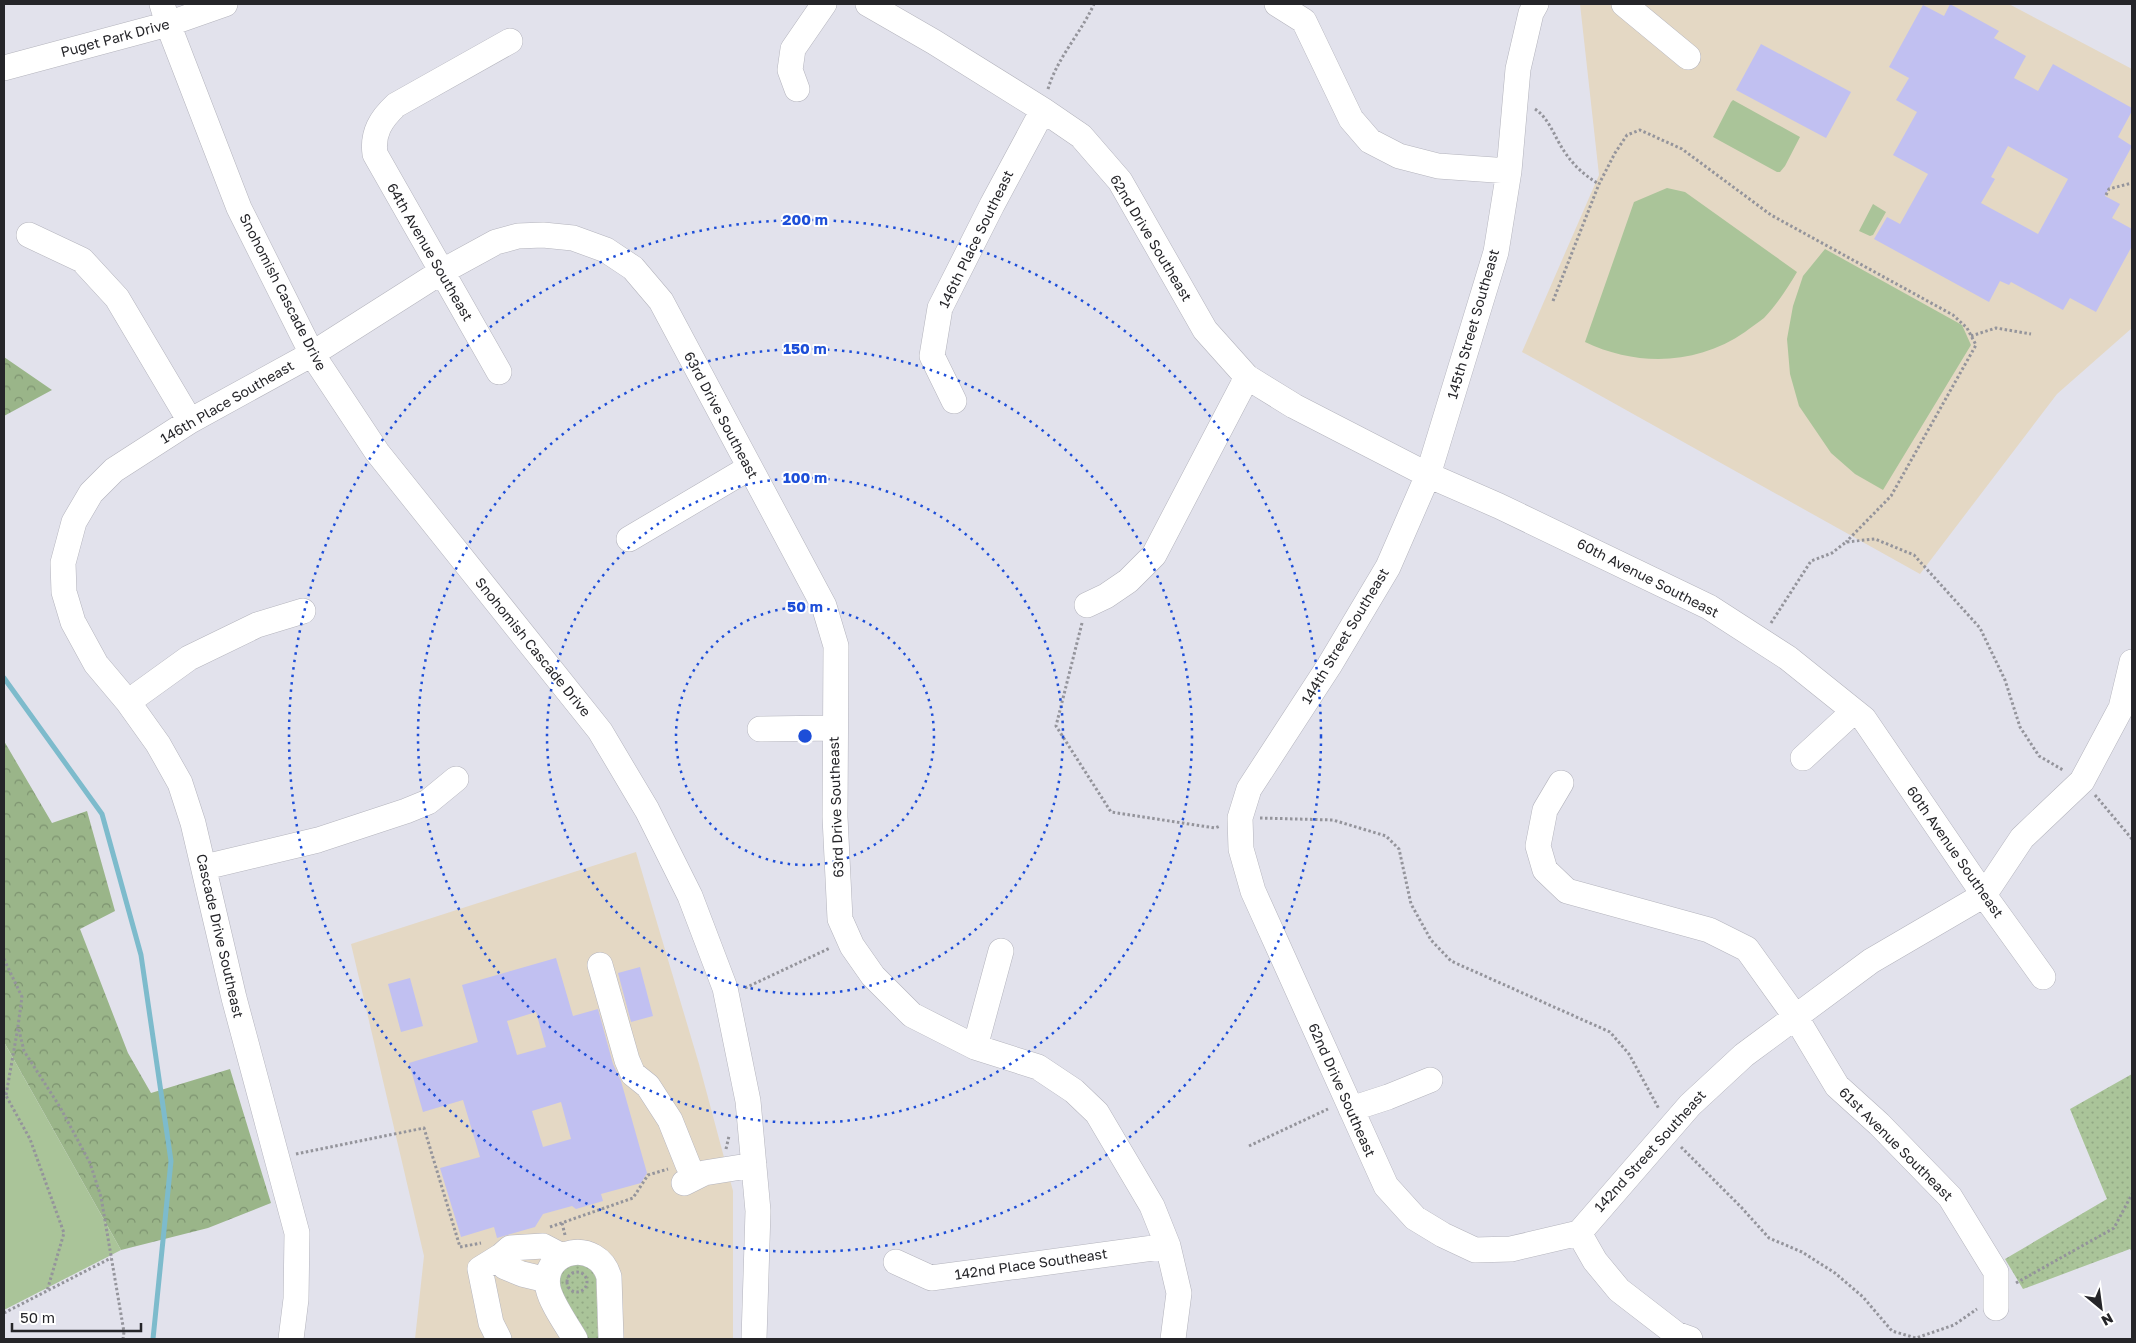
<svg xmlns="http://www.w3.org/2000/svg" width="2136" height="1343" font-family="'Golos Text',sans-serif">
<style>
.education{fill:#e4d8c4}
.grass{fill:url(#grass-dots)}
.forest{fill:url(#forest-crowns)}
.park{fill:#aac499}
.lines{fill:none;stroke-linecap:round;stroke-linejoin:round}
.stream{stroke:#7dbbcc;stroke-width:5}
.building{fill:#c1c0f1;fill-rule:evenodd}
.minor-casing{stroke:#b4b4bd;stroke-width:26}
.path{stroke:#94949b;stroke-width:3;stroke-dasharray:2.5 2.5;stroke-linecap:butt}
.minor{stroke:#fff;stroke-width:25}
.ring{fill:none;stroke:#1d4ed8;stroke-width:2.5;stroke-dasharray:2.5 5}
.labels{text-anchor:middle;stroke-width:4;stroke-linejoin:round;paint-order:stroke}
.street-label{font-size:14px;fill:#252529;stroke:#fff}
.centre{fill:#1d4ed8;stroke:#fff;stroke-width:2.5}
.ring-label{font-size:15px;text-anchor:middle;font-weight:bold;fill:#1d4ed8;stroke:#fff;stroke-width:4;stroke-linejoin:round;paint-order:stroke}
</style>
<defs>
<pattern id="grass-dots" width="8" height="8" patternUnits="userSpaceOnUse" patternTransform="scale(1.25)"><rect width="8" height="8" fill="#aac499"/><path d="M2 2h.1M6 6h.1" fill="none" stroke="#92a884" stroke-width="1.8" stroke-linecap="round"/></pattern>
<pattern id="forest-crowns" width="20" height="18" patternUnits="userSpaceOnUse" patternTransform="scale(1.25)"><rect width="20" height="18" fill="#9ab589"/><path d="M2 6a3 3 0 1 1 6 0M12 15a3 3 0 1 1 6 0" fill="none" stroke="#7d9370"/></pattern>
</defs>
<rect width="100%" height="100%" fill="#e2e2ec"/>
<!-- education -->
<path class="education" d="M1580,4h429l123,65v259l-75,66 -137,180 -398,-222 77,-177z
M636,852l63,212 34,127v148h-318l9,-83 -73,-312z"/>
<!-- grass -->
<path class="grass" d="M2132,1074v178l-2,-3 -107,40 -18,-30 102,-60 -37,-90z
M576,1263l15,5 5,10 2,61h-10l-30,-51 2,-16z"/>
<!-- forest -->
<path class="forest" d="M4,357l48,33 -48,26z
M4,741l48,82 35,-12 28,100 -35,18 48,124 23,40 79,-24 41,134 -63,25 -87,22 -117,-208z"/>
<!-- park -->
<path class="park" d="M1733,100l67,37 -15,29 -5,6h-3l-64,-35 18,-35z
M1667,188l18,4 112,80c-10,17 -20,32 -33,46 -6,5 -13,9 -19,14 -48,33 -107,35 -160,10l49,-140z
M1873,204l13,8 -13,23 -3,1 -11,-5z
M1825,249l137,76 9,20 -88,145 -28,-16 -24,-21 -32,-47 -9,-32 -3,-35 6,-33 10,-30z
M4,1042l117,208 -117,60z"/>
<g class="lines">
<!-- stream -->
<path class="stream" d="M4,678l98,136 39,141 30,206 -18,178"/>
</g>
<!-- building -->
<path class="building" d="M1950,4l49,27 -5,7 32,18 -12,22 24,13 15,-27 79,44v3l-14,26 14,9 -27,50 15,8 -8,14 20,11v17l-36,66 -26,-14 -7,12 -52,-28 -2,3 -9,-4 -11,21 -115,-63 13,-22 13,7 28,-50 -35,-19 24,-43 -21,-12 13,-22 -20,-11 34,-62 21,11zM2008,146l60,33 -30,55 -57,-31 14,-24 -4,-2z
M1761,44l90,48 -25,46 -90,-48z
M556,958l17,58 25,-7 15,55 8,17 26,92 -6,10 -40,11 2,7 -27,8 -4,-3 -29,8 -8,13 -38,11 -3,-11 -33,10 -21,-69 40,-11 -17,-57 -40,12 -14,-49 69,-21 -16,-57zM536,1012l10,35 -29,8 -10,-34zM561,1102l10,37 -28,8 -11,-36z
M640,967l13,49 -22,6 -13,-49z
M410,978l13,48 -22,6 -13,-48z"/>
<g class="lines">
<defs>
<path id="minor" d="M162,4l6,20 71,184 73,146 65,98 223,279 47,79 43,86 35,92 23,113 10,110 -4,128
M868,4l66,38 109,68 38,26 39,45 85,149 42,47 47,29 134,69 71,31 210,101 79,51 76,61 120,176 59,82
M1277,4l27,17 47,98 19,22 29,15 39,10 71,5
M1536,4l-5,9 -13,56 -9,102 -13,81 -68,223 -40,92 -59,99 -80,123 -9,29 1,31 12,42 133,295 29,32 28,17 32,15 36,-1 68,-16
M1624,4l64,53
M4,68l164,-44 57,-20
M797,89l-7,-19 3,-21 31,-45
M29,235l53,25 35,38 73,123
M499,372l-124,-218c-3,-21 6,-35 21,-49l114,-64
M954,401l-22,-45 8,-48 52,-103 51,-95
M629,539l120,-71
M1087,605l19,-9 22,-15 26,-26 93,-178
M128,702l61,-44 68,-33 46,-14
M760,729l74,-1
M1803,758l51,-47
M1561,783l-16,27 -7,36 7,24 22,21 142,39 38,19 48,67 42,70 42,38 71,73 46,75v36
M205,867l113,-27 88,-29 22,-9 28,-23
M600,965l27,95 6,14 15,12 22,34 18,45 7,12
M975,1047l26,-96
M1351,1109l37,-12 42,-17
M684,1183l20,-10 50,-8
M1579,1233l111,-128 54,-50 127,-94 113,-66 38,-57 60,-57 39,-73 11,-46
M1579,1233l16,28 24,29 57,44 14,5
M896,1262l35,16 237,-32
M547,1280l-25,-6 -17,-7 -4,-11 9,-8 33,-2 19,10
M291,1339l5,-40 1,-66 -63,-235 -41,-175 -13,-40 -22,-39 -30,-42 -32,-38 -23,-42 -9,-30 -1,-29 11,-41 17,-29 23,-23 76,-49 122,-67 129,-82 55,-30 22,-6 25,-1 30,3 33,12 27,18 28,33 163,305 12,40 -1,171 5,102 12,27 21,30 39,39 63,32 63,20 36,24 23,22 55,93 16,40 11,47 -6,46
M499,1339l-8,-16 -11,-54 21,-13
M575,1339c-8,-14 -24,-36 -27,-51 -7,-40 50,-50 61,-11l2,62"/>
</defs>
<!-- minor casing -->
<use href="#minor" class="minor-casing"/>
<!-- path -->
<path class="path" d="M1048,89c9,-31 33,-56 46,-85
M1535,109c14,9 20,29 29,42 10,15 20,24 35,33
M2106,195l3,-6 23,-6
M1553,301l46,-117 16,-31 12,-18 13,-5 42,19 89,66 182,100 14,13 9,17 -85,151 -45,46
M1971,336l25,-8 35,6
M1082,623l-26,103 55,86 104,16 5,-2
M1771,623l40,-62 21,-8 14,-11 29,-3 39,16 66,73 25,52 15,47 19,29 24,14
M2095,795l37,44
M1260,818l73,2 53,16 13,13 12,55 20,36 20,21 159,71 19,22 30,55
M4,959l18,38 -4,29 6,25 36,56 30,56 11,34 23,135 -1,7
M745,988l85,-40
M4,1092l26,47 34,94 -17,58
M6,1095l12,-68
M1249,1146l79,-37
M1681,1147l60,60 28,31 33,14 33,21 28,24 29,34 24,7 38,-13 23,-16
M726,1149l3,-13
M296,1154l128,-26 36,119 21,-4
M562,1223l3,12
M550,1227l83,-29 15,-23 20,-6
M567 1282a10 10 0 1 1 20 0a10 10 0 1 1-20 0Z
M2016,1283l98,-55 18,-34
M4,1313l107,-55"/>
<!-- minor -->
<use href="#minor" class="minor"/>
</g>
<!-- distance rings -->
<g class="ring">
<circle cx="805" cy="736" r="129"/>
<circle cx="805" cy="736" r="258"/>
<circle cx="805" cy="736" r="387"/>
<circle cx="805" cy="736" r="516"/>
</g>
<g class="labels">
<!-- street labels -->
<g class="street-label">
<text transform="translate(115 38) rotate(-15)" y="5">Puget Park Drive</text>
<text transform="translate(1151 238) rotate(59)" y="5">62nd Drive Southeast</text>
<text transform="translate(976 239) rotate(-64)" y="5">146th Place Southeast</text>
<text transform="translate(430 252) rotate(60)" y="5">64th Avenue Southeast</text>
<text transform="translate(283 292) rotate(63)" y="5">Snohomish Cascade Drive</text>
<text transform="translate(1473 324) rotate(-74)" y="5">145th Street Southeast</text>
<text transform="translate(227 402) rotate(-30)" y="5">146th Place Southeast</text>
<text transform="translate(721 415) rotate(62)" y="5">63rd Drive Southeast</text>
<text transform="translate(1648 578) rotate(27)" y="5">60th Avenue Southeast</text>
<text transform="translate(1345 636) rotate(-59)" y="5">144th Street Southeast</text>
<text transform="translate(533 647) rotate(51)" y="5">Snohomish Cascade Drive</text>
<text transform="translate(836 807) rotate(-92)" y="5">63rd Drive Southeast</text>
<text transform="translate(1955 852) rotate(55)" y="5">60th Avenue Southeast</text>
<text transform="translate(220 936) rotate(77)" y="5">Cascade Drive Southeast</text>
<text transform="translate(1342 1090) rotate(66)" y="5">62nd Drive Southeast</text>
<text transform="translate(1896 1144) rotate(45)" y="5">61st Avenue Southeast</text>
<text transform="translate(1650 1151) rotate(-48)" y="5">142nd Street Southeast</text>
<text transform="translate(1031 1264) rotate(-8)" y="5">142nd Place Southeast</text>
</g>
</g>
<circle cx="805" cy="736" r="8" class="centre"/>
<g class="ring-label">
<text x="805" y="225">200 m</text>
<text x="805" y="354">150 m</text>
<text x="805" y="483">100 m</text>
<text x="805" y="612">50 m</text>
</g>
<!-- border -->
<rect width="2136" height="1343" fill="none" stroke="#252529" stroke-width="10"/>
<!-- north arrow -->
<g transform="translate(2101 1308) rotate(151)" stroke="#ffffff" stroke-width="4" paint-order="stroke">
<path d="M0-4L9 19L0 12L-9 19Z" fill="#252529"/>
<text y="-8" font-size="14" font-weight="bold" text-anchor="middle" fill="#252529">N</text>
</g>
<!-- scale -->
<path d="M12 1323v8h129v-8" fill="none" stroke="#252529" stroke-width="2.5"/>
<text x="20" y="1323" font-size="15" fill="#252529" stroke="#ffffff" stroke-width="4" paint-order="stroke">50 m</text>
</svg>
